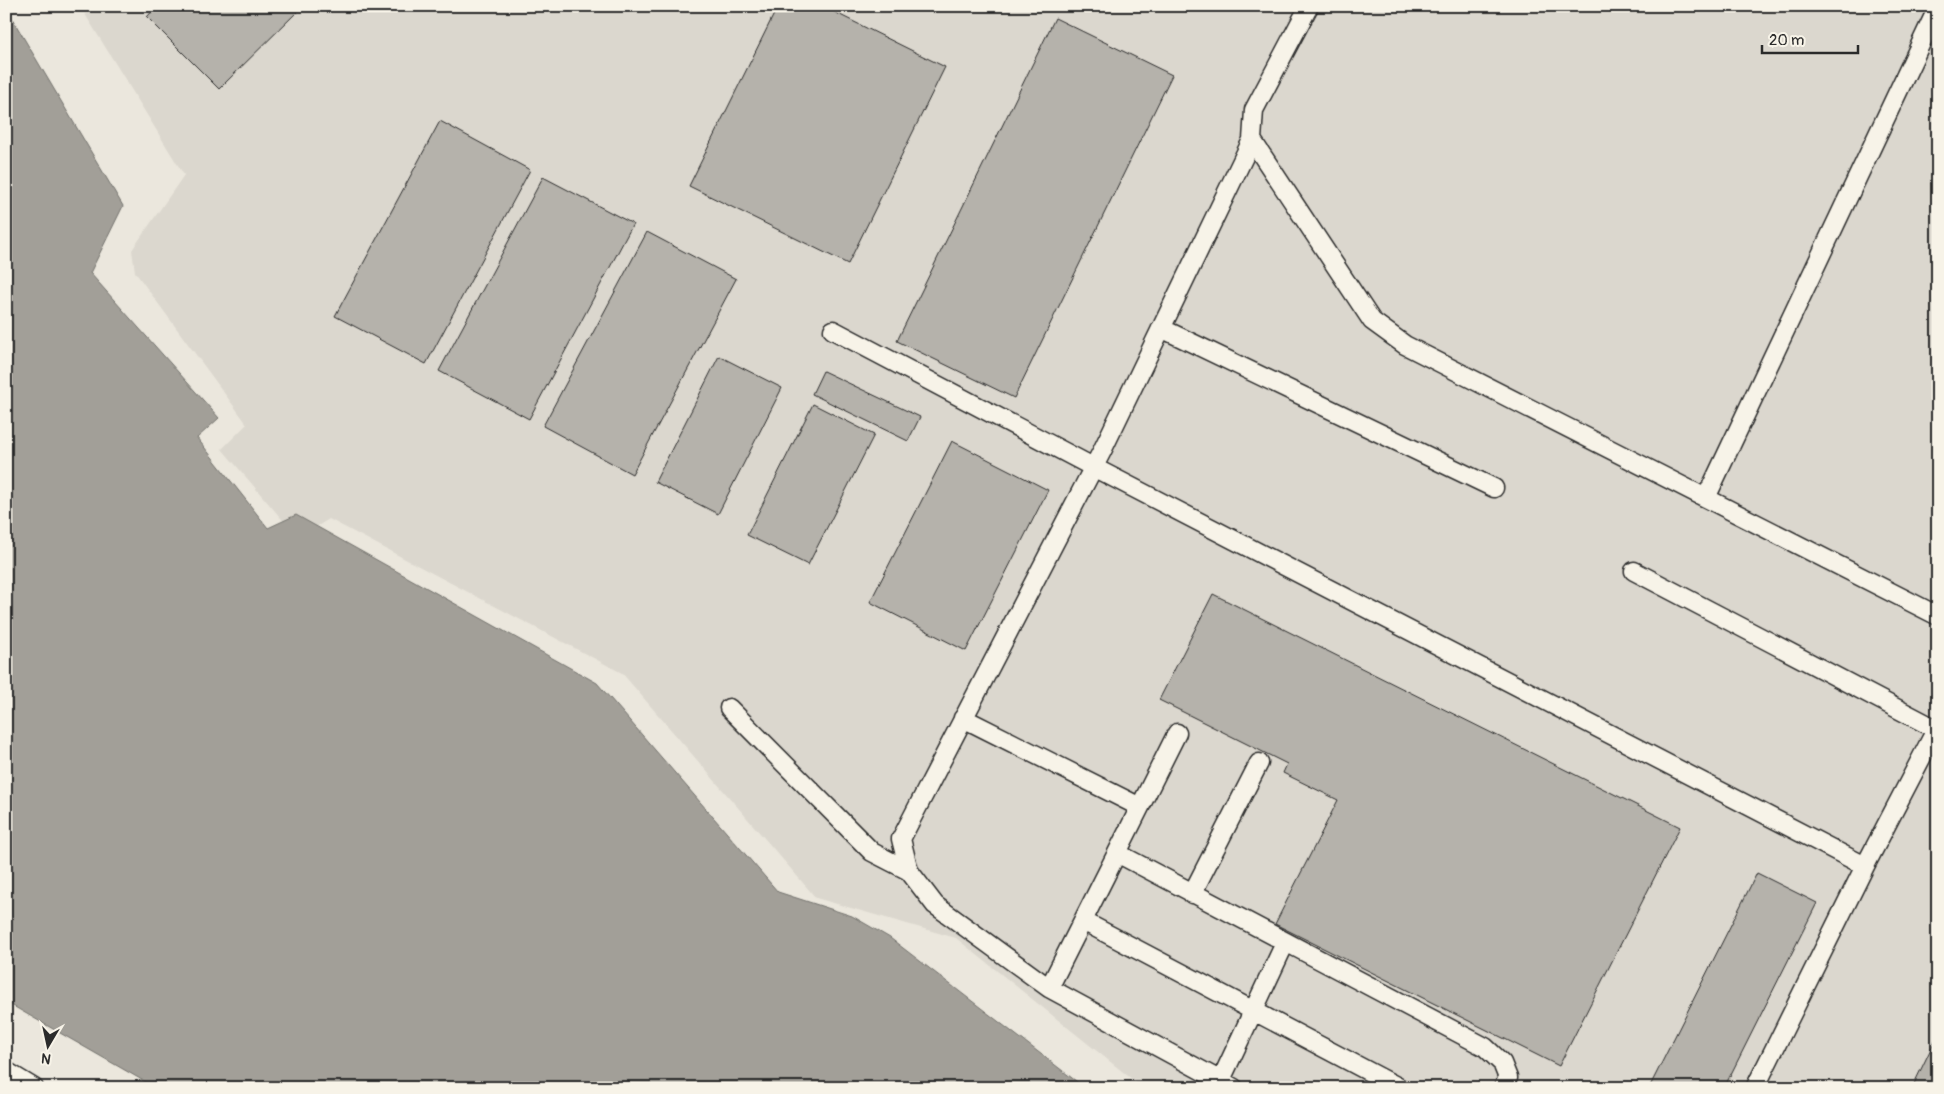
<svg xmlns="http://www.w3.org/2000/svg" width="1944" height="1094" font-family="Pangolin,sans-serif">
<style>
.built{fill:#dbd7ce}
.water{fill:#a29f98;stroke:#72716c}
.building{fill:#b5b2ab;stroke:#2b2b2b}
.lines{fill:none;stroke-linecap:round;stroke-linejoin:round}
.lane-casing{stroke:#2b2b2b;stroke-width:21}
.lane{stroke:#f7f3e8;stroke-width:18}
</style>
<rect width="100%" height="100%" fill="#ebe7dd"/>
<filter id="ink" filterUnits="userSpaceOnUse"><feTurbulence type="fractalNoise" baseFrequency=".02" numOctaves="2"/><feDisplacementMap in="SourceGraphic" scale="10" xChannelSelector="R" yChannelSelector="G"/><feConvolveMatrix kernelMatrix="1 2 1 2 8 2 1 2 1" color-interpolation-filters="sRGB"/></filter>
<g filter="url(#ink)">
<!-- built -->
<path class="built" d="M80,6h1858v1082h-795l-187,-150 -140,-40 -194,-225 -293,-154 -31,19 -76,-89 25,-25 -112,-152 -3,-22 52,-75z"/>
<!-- water -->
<path class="water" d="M6,8l117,198 -33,67 129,145 -22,20 71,90 28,-13 301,168 181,209 74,24 38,22 195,150h-929l-150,-86z"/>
<!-- building -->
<path class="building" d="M157,6h146l-84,83 -72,-72z
M778,6h44l123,61 -97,197 -159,-78z
M1055,18l117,57 -158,323 -117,-57z
M440,121l90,49 -104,194 -91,-48z
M543,177l90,47 -104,195 -90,-48z
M647,232l89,47 -104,195 -89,-48z
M719,356l63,32 -64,126 -63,-32z
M823,371l97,46 -12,24 -96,-47z
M813,404l61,31 -66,130 -61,-30z
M952,441l96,49 -82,161 -96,-49z
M1213,594l467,233 -121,239 -284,-142 63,-124 -55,-27 4,-9 -128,-64z
M1757,873l60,30 -93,185h-75z
M1938,1034v54h-26z"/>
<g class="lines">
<defs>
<path id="lane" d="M1309,6l-55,104 -2,30 120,181 33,24 533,271
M1161,328l333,160
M833,330l260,137 772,399
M1706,498l232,-491
M1634,571l302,158
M729,708l143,144 37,19
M963,718l177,89
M1117,853l60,-120
M1192,894l67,-131
M1083,921l317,167
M1049,988l68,-135 368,194 17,16 6,15 -5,10
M6,1071l28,17
M1221,1080l64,-137
M1234,1088l-185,-100 -114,-83 -26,-34 -8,-32 201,-388 150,-311
M1755,1088l110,-222 73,-140"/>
</defs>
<!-- lane casing -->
<use href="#lane" class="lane-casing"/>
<!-- lane -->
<use href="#lane" class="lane"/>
</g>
</g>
<!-- margin -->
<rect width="1944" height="1094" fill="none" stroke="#f7f3e8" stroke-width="25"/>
<rect x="12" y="12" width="1919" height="1069" fill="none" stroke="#2b2b2b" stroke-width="2" filter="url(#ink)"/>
<!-- north arrow -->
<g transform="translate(48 1046) rotate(189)" stroke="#f7f3e8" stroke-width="4" paint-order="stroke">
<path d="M0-4L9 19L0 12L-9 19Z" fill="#2b2b2b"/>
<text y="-8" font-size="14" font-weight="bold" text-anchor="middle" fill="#2b2b2b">N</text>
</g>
<!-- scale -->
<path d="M1762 45v8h96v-8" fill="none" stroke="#2b2b2b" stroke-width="2.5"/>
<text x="1769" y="45" font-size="15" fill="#2b2b2b" stroke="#f7f3e8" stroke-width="4" paint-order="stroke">20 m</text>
</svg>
